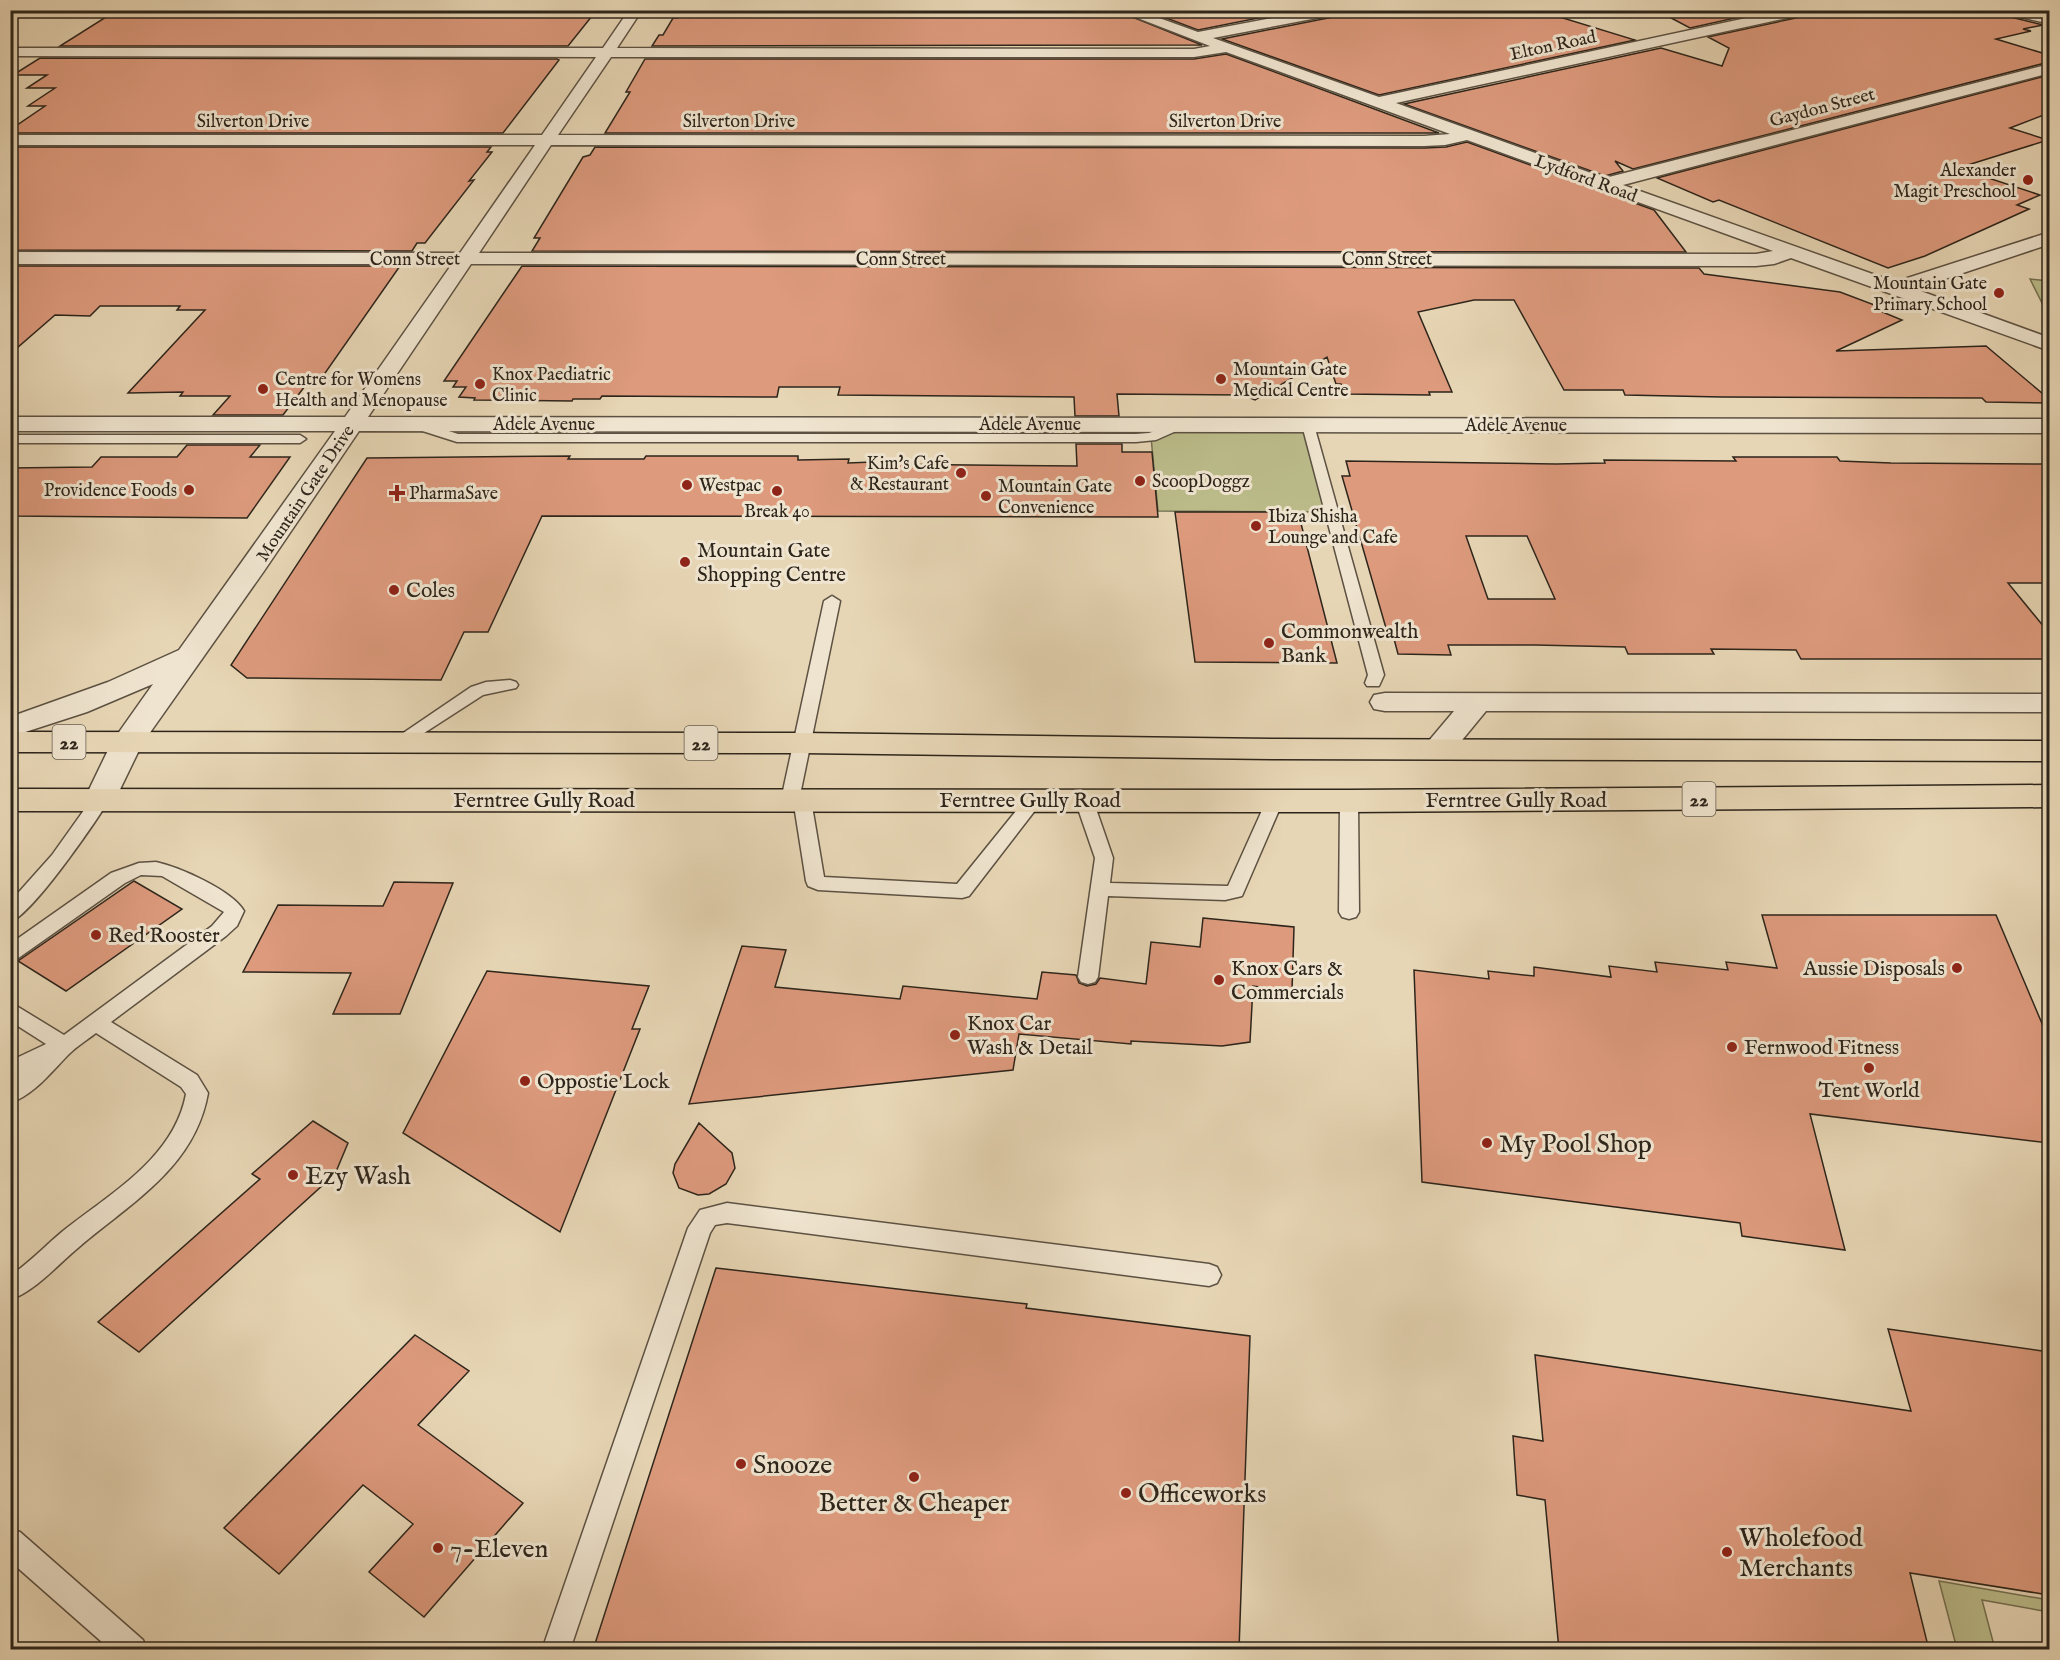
<svg xmlns="http://www.w3.org/2000/svg" width="2060" height="1660" font-family="'IM FELL English',serif">
<style>
.green{fill:#bbbc8a;stroke:#747052;stroke-width:1.5}
.building{fill:#dd9a7d;stroke:#2d251b;stroke-width:1.5;fill-rule:evenodd}
.lines{fill:none;stroke-linecap:round;stroke-linejoin:round}
.lane-casing{stroke:#5c5142;stroke-width:3}
.street-casing{stroke:#5c5142;stroke-width:3}
.primary-casing{stroke:#2d251b;stroke-width:3}
.lane{fill:#efe4cf;fill-rule:evenodd}
.street{fill:#efe4cf;fill-rule:evenodd}
.primary{fill:#e7d6b5;fill-rule:evenodd}
.poi-dot{fill:#8f2418;stroke:#efe4cf;stroke-width:2}
.labels{text-anchor:middle;stroke-width:6;stroke-linejoin:round;paint-order:stroke}
.far-street-label{font-size:18px;fill:#2d251b;stroke:#efe4cf}
.far-poi-label{font-size:18px;fill:#2d251b;stroke:#efe4cf;text-anchor:start}
.shield{fill:#efe4cf;stroke:#675e51;stroke-width:1.5}
.shield-label{font-size:20px;font-weight:bold;fill:#2d251b}
.poi-label{font-size:21px;fill:#2d251b;stroke:#efe4cf;text-anchor:start}
.street-label{font-size:21px;fill:#2d251b;stroke:#efe4cf}
.near-poi-label{font-size:26px;fill:#2d251b;stroke:#efe4cf;text-anchor:start}
</style>
<rect width="100%" height="100%" fill="#e7d6b5"/>
<filter id="stains"><feTurbulence type="fractalNoise" baseFrequency=".00333" numOctaves="4"/><feColorMatrix values="0 0 0 0 .2 0 0 0 0 .09 0 0 0 0 .02 0 0 0 .5 -.17"/></filter>
<radialGradient id="worn" r=".72"><stop offset=".6" stop-color="#630" stop-opacity="0"/><stop offset="1" stop-color="#630" stop-opacity=".3"/></radialGradient>
<!-- green -->
<path class="green" d="M2030,279l19,2v36z
M1186,424l122,1 24,87 -174,-1 -7,-74z
M1939,1581l110,19v12l-67,-12 13,49h-38z"/>
<!-- building -->
<path class="building" d="M222,10h366l8,1 -28,35h-508l46,-29h107z
M734,10h381l87,35 -550,1 7,-11h4l10,-17h5l3,-5h52z
M1145,10h154l-101,20z
M1346,10h134l28,6 29,-6 98,30 -256,55 -157,-56 116,-23z
M1656,10h115l-81,18z
M1813,10h188l2,5 40,10 -20,4 8,2 -35,8 53,16v7l-416,107 -18,-8 8,10 -18,5 -201,-72 257,-56 61,18 7,-18 -21,-11 97,-21z
M1226,54l213,79h-834l25,-41h-4l19,-33h549z
M40,58l517,1 2,1 -56,73h-493v-3l35,-24h-17l27,-18h-28l20,-13h-34z
M2049,75v38l-39,15 38,12 -90,28 82,27 -23,10 12,4 -104,47 -37,12 -169,-68 -6,2 -56,-24z
M1467,142l187,68 32,42 -1154,-1 8,-13h-6l49,-81 7,-2 5,-8 829,1 22,-1z
M10,147h481l-4,5h5l-23,29 5,-1 -49,63h-8l-5,8 -402,-1z
M10,266h390l-84,120h-11l-22,29h-70l17,-19h-50l3,-4 -55,1 77,-83h-28l3,-4h-80l-10,10 -35,-1 -45,39z
M522,266l1177,2 5,6 136,18 45,17 -5,2 22,9 -66,31 150,-5 63,53v4l-63,-1 -4,-4 -260,-1 -97,-2 -2,-5h-59l-50,-90h-40l-56,12 34,80h-23l1,3 -85,-1 -4,-10h-5l-9,-27 -72,43 -12,-5 -126,-1 2,22h-44l-1,-19 -236,-2 2,-8h-61l-2,10 -175,-1 -2,3h-27l-1,2 -98,-1 1,-2 -16,-1 7,-10h-13l4,-6h-13z
M1076,444h46v8h30l6,65 -616,-1 -54,116h-24l-23,48 -194,-2 -16,-13 136,-207 203,-2 -2,3h76l2,-3h152v4l51,-1 -1,4 25,-1v2l204,2z
M187,445h73l-10,12h40l-43,61 -237,-2v-48l82,-1 9,-10h76z
M1733,457h104l3,4 51,2 158,1v119h-41l41,50v26h-248l-5,-9 -85,-1 3,5h-86l-3,-7 -90,-2h-87l3,10 -53,-1 -5,-19h-5l-46,-159h8l-4,-15 210,3 49,-1 -1,-3 132,1zM1466,536h61l28,63h-67z
M1175,512h123l39,151 -142,-1z
M134,881l48,28 -116,82 -48,-30z
M394,882l59,1 -53,131h-67l18,-41 -108,-1 35,-67 105,1z
M1762,915h234l53,125v103l-239,-29 35,136 -103,-14 -2,-13 -318,-41 -8,-212 75,9 -1,-8 46,5v-9l77,10 -2,-11 48,6 -2,-10 73,8 -2,-8 51,6z
M1203,918l91,9 -2,64 -39,-5 -3,56 -28,4 -91,-5v3l-112,-10 -6,36 -324,34 53,-158 44,4 -11,37 125,12 3,-13 134,13 5,-27 34,3 3,8 8,3 9,-2 4,-6 46,6 5,-42 49,5z
M487,971l162,15 -17,43h8l-80,203 -157,-99z
M313,1121l35,22 -13,31 -196,178 -41,-30 162,-143 -8,-5z
M699,1123l33,30 3,15 -9,16 -17,10 -11,1 -19,-7 -6,-15 2,-9z
M716,1268l311,36 -1,4 224,28 -11,314h-646z
M1888,1329l161,23v243l-139,-22 19,77h-370l-14,-150 -28,-5 -4,-59 30,5 -8,-86 376,56z
M415,1335l54,36 -51,54 105,78 -99,114 -55,-45 44,-48 -50,-39 -84,89 -55,-46z"/>
<g class="lines">
<defs>
<path id="lane" d="M415,420l43,14h678l13,-1 37,-13 6,4 -36,16 -20,2h-679l-47,-15 -1,-3z
M1308,421l6,4 70,250 -5,11h-12l-2,-3 3,-8 -66,-250z
M10,435h290l6,4 -6,4h-290z
M832,596l8,5 -40,194 8,1 3,4 13,77 133,7 71,-88h12l3,4 -3,4 -71,92 -7,2 -144,-8 -10,-4 -2,-5 -12,-76 -10,-1 -3,-4 43,-199z
M510,680l6,2 2,3 -2,3 -33,7 -79,51h-12l-2,-4 81,-55 15,-5z
M100,794l6,2 3,4c-14,23 -77,115 -99,122v-20l42,-47 42,-59z
M1084,794l6,2 3,4 20,58 -3,25 118,3 40,-89h12l3,4 -41,95 -17,4 -117,-4 -10,81 -3,5 -7,2 -7,-2 -3,-5 17,-119 -20,-58 3,-4z
M1349,795l6,2 3,4 1,111 -3,5 -7,2 -7,-2 -3,-5 1,-111 3,-4z
M156,862c23,5 76,28 88,49l-7,15 -11,10 -115,86 86,53 11,18c-13,74 -76,109 -129,154 -22,18 -41,42 -69,53v-24c19,-13 35,-30 53,-45 48,-38 111,-73 123,-137l-5,-7 -85,-54c-9,7 -19,13 -27,21 -17,17 -35,41 -59,49v-21l4,-3 -4,1v-19l36,-17 -36,-23v-19l54,33 148,-109 12,-14 -62,-36 -21,-1 -16,8 -108,76 -7,2v-17l101,-71 28,-10z
M727,1203l482,61 8,3 4,8 -4,8 -8,3 -482,-63 -12,2 -5,8 -140,417h-28l146,-422 12,-18z
M10,1529l10,3 123,108 4,10h-36l-101,-89z"/>
<path id="street" d="M629,10h13l-25,38 577,1 16,-3 -93,-36h20l61,22 116,-22h30l-6,4 -125,24 166,59 405,-87h27l-6,4 -409,89 209,75 445,-114v9l-427,112 272,97 155,-50v12l-135,45 135,49v13l-259,-93 -17,6 -18,2 -1285,-2 -103,153 1682,2v14l-1691,-2 -95,140 -122,173 -31,64 -11,3 -11,-3 -5,-8 28,-58 41,-58 -66,28 -77,25v-20l98,-35 71,-32 156,-219h-325v-14h335l107,-153h-442v-12l450,1 75,-108h-525v-10h532l54,-78 -586,-1v-8h593zM1226,52l224,82 -26,2 -866,-1 53,-78h583zM1467,140l306,111 -17,3 -1277,-1 72,-108 873,1 21,-1z
M2003,10h25l22,6v8l-46,-11z
M1385,693l665,1v18l-564,-1 -37,45 -11,3 -11,-3 -5,-7 32,-38h-69l-11,-2 -4,-7 4,-7z"/>
<path id="primary" d="M10,732l792,1 473,6 775,2v20l-775,-2 -473,-6 -792,-1z
M2050,785v22l-701,5 -1339,-1v-22l1339,1z"/>
</defs>
<!-- lane casing -->
<use href="#lane" class="lane-casing"/>
<!-- street casing -->
<use href="#street" class="street-casing"/>
<!-- primary casing -->
<use href="#primary" class="primary-casing"/>
<!-- lane -->
<use href="#lane" class="lane"/>
<!-- street -->
<use href="#street" class="street"/>
<!-- primary -->
<use href="#primary" class="primary"/>
</g>
<!-- markers -->
<g class="poi-dot">
<circle cx="2028" cy="180" r="6"/>
<circle cx="1999" cy="293" r="6"/>
<circle cx="1221" cy="379" r="6"/>
<circle cx="480" cy="384" r="6"/>
<circle cx="263" cy="389" r="6"/>
<circle cx="961" cy="473" r="6"/>
<circle cx="1140" cy="481" r="6"/>
<circle cx="687" cy="485" r="6"/>
<circle cx="189" cy="490" r="6"/>
<circle cx="777" cy="491" r="6"/>
<path d="M394 484h6v6h6v6h-6v6h-6v-6h-6v-6h6z"/>
<circle cx="986" cy="496" r="6"/>
<circle cx="1256" cy="526" r="6"/>
<circle cx="685" cy="562" r="6"/>
<circle cx="394" cy="590" r="6"/>
<circle cx="1269" cy="643" r="6"/>
<circle cx="96" cy="935" r="6"/>
<circle cx="1957" cy="968" r="6"/>
<circle cx="1219" cy="980" r="6"/>
<circle cx="955" cy="1035" r="6"/>
<circle cx="1732" cy="1047" r="6"/>
<circle cx="1869" cy="1068" r="6"/>
<circle cx="525" cy="1081" r="6"/>
<circle cx="1487" cy="1143" r="6"/>
<circle cx="293" cy="1175" r="6"/>
<circle cx="741" cy="1464" r="6"/>
<circle cx="914" cy="1477" r="6"/>
<circle cx="1126" cy="1493" r="6"/>
<circle cx="438" cy="1548" r="6"/>
<circle cx="1727" cy="1552" r="6"/>
</g>
<g class="labels">
<!-- far-street labels -->
<g class="far-street-label">
<text transform="translate(1553 45) rotate(-12)" y="6">Elton Road</text>
<text transform="translate(1822 107) rotate(-15)" y="6">Gaydon Street</text>
<text x="253" y="127">Silverton Drive</text>
<text x="739" y="127">Silverton Drive</text>
<text x="1225" y="127">Silverton Drive</text>
<text transform="translate(1586 178) rotate(20)" y="6">Lydford Road</text>
<text x="415" y="265">Conn Street</text>
<text x="901" y="265">Conn Street</text>
<text x="1387" y="265">Conn Street</text>
<text x="544" y="430">Adele Avenue</text>
<text x="1030" y="430">Adele Avenue</text>
<text x="1516" y="431">Adele Avenue</text>
<text transform="translate(305 493) rotate(-56)" y="6">Mountain Gate Drive</text>
</g>
<!-- far-poi labels -->
<g class="far-poi-label">
<text x="2016" y="176" text-anchor="end">Alexander<tspan x="2016" dy="21">Magit Preschool</tspan></text>
<text x="1987" y="289" text-anchor="end">Mountain Gate<tspan x="1987" dy="21">Primary School</tspan></text>
<text x="1233" y="375">Mountain Gate<tspan x="1233" dy="21">Medical Centre</tspan></text>
<text x="492" y="380">Knox Paediatric<tspan x="492" dy="21">Clinic</tspan></text>
<text x="275" y="385">Centre for Womens<tspan x="275" dy="21">Health and Menopause</tspan></text>
<text x="949" y="469" text-anchor="end">Kim's Cafe<tspan x="949" dy="21">&amp; Restaurant</tspan></text>
<text x="1152" y="487">ScoopDoggz</text>
<text x="699" y="491">Westpac</text>
<text x="998" y="492">Mountain Gate<tspan x="998" dy="21">Convenience</tspan></text>
<text x="177" y="496" text-anchor="end">Providence Foods</text>
<text x="409" y="499">PharmaSave</text>
<text x="777" y="517" text-anchor="middle">Break 40</text>
<text x="1268" y="522">Ibiza Shisha<tspan x="1268" dy="21">Lounge and Cafe</tspan></text>
</g>
<!-- shield labels -->
<g class="shield">
<rect x="52.5" y="725" width="33" height="34" rx="4.5"/>
<rect x="684.5" y="726" width="33" height="34" rx="4.5"/>
<rect x="1682.5" y="782" width="33" height="34" rx="4.5"/>
</g>
<g class="shield-label">
<text x="69" y="749">22</text>
<text x="701" y="750">22</text>
<text x="1699" y="806">22</text>
</g>
<!-- poi labels -->
<g class="poi-label">
<text x="697" y="557">Mountain Gate<tspan x="697" dy="24">Shopping Centre</tspan></text>
<text x="406" y="597">Coles</text>
<text x="1281" y="638">Commonwealth<tspan x="1281" dy="24">Bank</tspan></text>
<text x="108" y="942">Red Rooster</text>
<text x="1231" y="975">Knox Cars &amp;<tspan x="1231" dy="24">Commercials</tspan></text>
<text x="1945" y="975" text-anchor="end">Aussie Disposals</text>
<text x="967" y="1030">Knox Car<tspan x="967" dy="24">Wash &amp; Detail</tspan></text>
<text x="1744" y="1054">Fernwood Fitness</text>
<text x="537" y="1088">Oppostie Lock</text>
<text x="1869" y="1097" text-anchor="middle">Tent World</text>
</g>
<!-- street labels -->
<g class="street-label">
<text x="544" y="807">Ferntree Gully Road</text>
<text x="1030" y="807">Ferntree Gully Road</text>
<text x="1516" y="807">Ferntree Gully Road</text>
</g>
<!-- near-poi labels -->
<g class="near-poi-label">
<text x="1499" y="1152">My Pool Shop</text>
<text x="305" y="1184">Ezy Wash</text>
<text x="753" y="1473">Snooze</text>
<text x="1138" y="1502">Officeworks</text>
<text x="914" y="1511" text-anchor="middle">Better &amp; Cheaper</text>
<text x="1739" y="1546">Wholefood<tspan x="1739" dy="30">Merchants</tspan></text>
<text x="450" y="1557">7-Eleven</text>
</g>
</g>
<!-- margin -->
<rect width="2060" height="1660" fill="none" stroke="#e7d6b5" stroke-width="36"/>
<rect x="12" y="12" width="2036" height="1636" fill="none" stroke="#2d251b" stroke-width="3"/>
<rect x="18" y="18" width="2024" height="1624" fill="none" stroke="#2d251b" stroke-width="1.5"/>
<rect width="100%" height="100%" filter="url(#stains)"/>
<rect width="100%" height="100%" fill="url(#worn)"/>
</svg>
